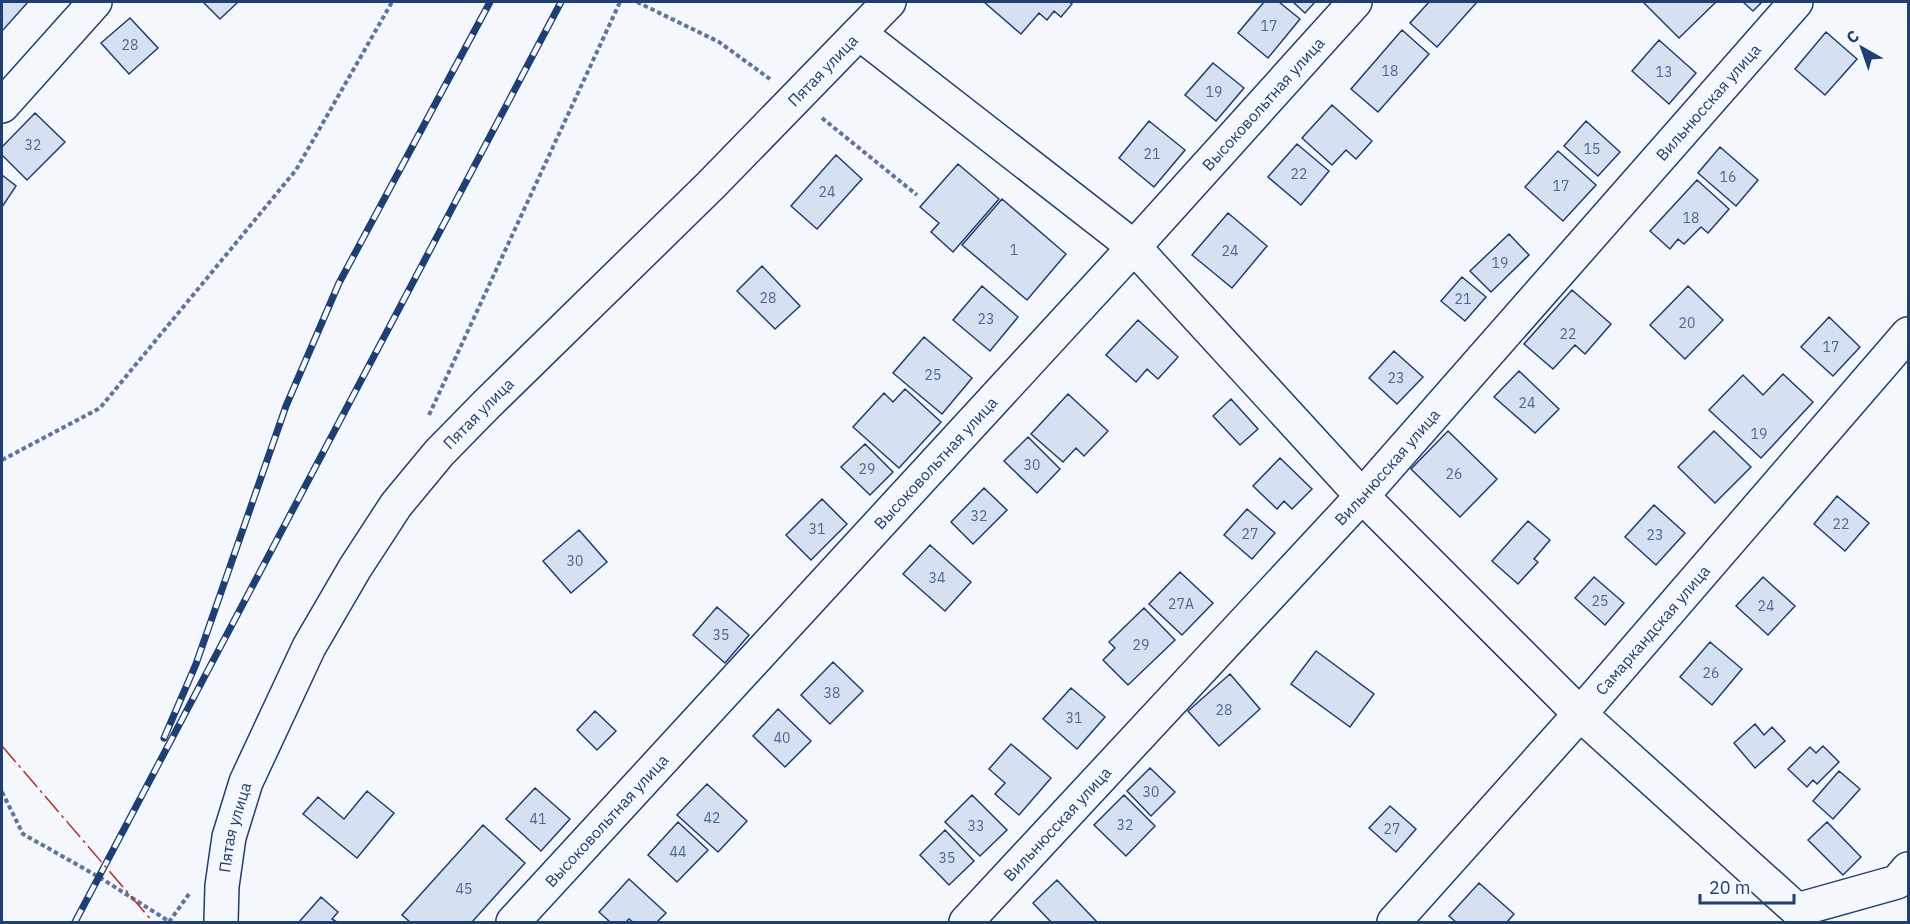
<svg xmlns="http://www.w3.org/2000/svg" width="1910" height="924" font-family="'IBM Plex Sans',sans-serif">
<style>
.building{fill:#d5e0f0;stroke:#1d3f73;stroke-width:1.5}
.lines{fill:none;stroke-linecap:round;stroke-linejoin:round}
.minor-casing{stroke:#1d3f73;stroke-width:36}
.path{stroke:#5e769c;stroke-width:4;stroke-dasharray:4.5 3;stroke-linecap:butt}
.minor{stroke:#f4f7fb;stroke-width:33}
.rail-casing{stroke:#1d3f73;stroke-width:7}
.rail{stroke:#f4f7fb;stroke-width:4.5;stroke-dasharray:14;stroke-linecap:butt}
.power{stroke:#c62828;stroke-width:1.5;stroke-dasharray:21 4.5 3 4.5;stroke-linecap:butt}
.labels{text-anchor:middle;stroke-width:4.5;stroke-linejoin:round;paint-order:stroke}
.number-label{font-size:14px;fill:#4b6792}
.street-label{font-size:16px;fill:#1d3f73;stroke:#f4f7fb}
</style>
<rect width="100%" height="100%" fill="#f4f7fb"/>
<!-- building -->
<path class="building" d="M2,2h26l-25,28 -1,-1z
M203,2h35l-18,17z
M984,2h85l3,2 -11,13 -7,-6 -7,9 -8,-7 -18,21z
M1264,2h15l21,17 -32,39 -30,-25z
M1293,2h22l-10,11z
M1429,2h48l-40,45 -27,-24z
M1643,2h73l-37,36z
M1743,2h19l-9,9z
M130,18l28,30 -29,26 -28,-31z
M1402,30l27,24 -51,58 -27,-23z
M1826,32l31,27 -32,36 -30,-26z
M1659,40l37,33 -27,31 -37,-33z
M1213,63l31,25 -28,33 -31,-26z
M1332,105l40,36 -16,18 -10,-9 -14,15 -30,-27z
M35,113l30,29 -38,38 -25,-25v-8z
M1149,121l36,29 -31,37 -35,-29z
M1586,121l34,31 -22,24 -34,-30z
M1297,144l32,27 -28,34 -33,-28z
M1720,147l38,33 -22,26 -38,-33z
M1558,151l38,34 -33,36 -38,-34z
M836,155l26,24 -45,50 -26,-23z
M958,164l41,35 -46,53 -22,-20 8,-9 -19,-16z
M2,175l14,11 -14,21z
M1697,180l32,29 -21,24 -7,-6 -17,17 -6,-5 -8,10 -20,-18z
M1002,199l64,55 -39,46 -65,-55z
M1228,213l39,33 -35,42 -40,-33z
M1509,234l20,21 -38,37 -21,-21z
M762,266l38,40 -25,23 -38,-38z
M1462,277l24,20 -21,24 -24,-20z
M982,286l36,31 -28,34 -37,-31z
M1688,286l35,34 -38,39 -35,-34z
M1572,290l39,34 -26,30 -10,-9 -22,24 -29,-25z
M1829,317l31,30 -27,29 -32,-29z
M1138,320l40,37 -20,22 -11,-10 -11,13 -30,-27z
M924,337l48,41 -30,36 -49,-41z
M1394,351l29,26 -26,27 -28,-26z
M1519,371l40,38 -24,24 -41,-36z
M1783,374l30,28 -52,56 -52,-48 34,-35 20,20z
M905,389l36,33 -42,46 -46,-41 31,-34 9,9z
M1068,394l40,37 -24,25 -8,-8 -13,14 -32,-28z
M1231,399l27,30 -18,16 -27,-29z
M1448,431l49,48 -37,38 -49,-48z
M1714,431l37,36 -36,36 -37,-36z
M1028,437l32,32 -23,24 -33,-32z
M865,444l28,28 -23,23 -29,-28z
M1280,458l32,31 -20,20 -8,-8 -7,8 -24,-23z
M984,488l23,22 -34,34 -22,-22z
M1837,496l32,27 -24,28 -31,-27z
M822,499l25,25 -36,36 -25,-25z
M1654,505l31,28 -29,32 -31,-28z
M1247,509l28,24 -23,26 -28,-24z
M1528,521l22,19 -16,19 4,3 -20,22 -26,-23z
M579,530l28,32 -36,31 -28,-32z
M930,545l41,37 -26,29 -42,-37z
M1180,572l33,31 -31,32 -33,-31z
M1594,577l30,26 -19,22 -30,-27z
M1763,577l32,29 -27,29 -32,-29z
M717,607l32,28 -24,28 -32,-28z
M1144,608l31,32 -47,45 -25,-25 12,-12 -6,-6z
M1710,642l32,27 -30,36 -32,-28z
M1316,651l58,43 -24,33 -59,-43z
M833,662l30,29 -33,33 -29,-29z
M1230,674l30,35 -41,37 -31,-35z
M1071,688l34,29 -28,32 -34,-30z
M778,709l33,32 -26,26 -32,-31z
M595,711l21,20 -19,19 -20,-20z
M1755,724l9,11 8,-8 13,14 -30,27 -21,-25z
M1011,744l40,34 -32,37 -24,-21 10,-11 -16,-14z
M1823,746l16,16 -22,22 -4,-4 -6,7 -19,-18 22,-22 6,6z
M1150,768l25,24 -24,24 -24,-25z
M1839,771l21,18 -27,30 -20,-18z
M707,784l40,37 -29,31 -41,-37z
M535,788l35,31 -29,32 -35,-32z
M367,791l27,22 -37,45 -54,-44 15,-17 26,22z
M972,795l35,35 -27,26 -35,-34z
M1124,795l31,31 -29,30 -32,-31z
M1390,806l26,23 -20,23 -27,-24z
M678,822l30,28 -31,32 -29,-27z
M1827,822l34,35 -18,18 -35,-35z
M483,825l42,38 -53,59h-62l-8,-7z
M945,830l29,31 -25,24 -29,-30z
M629,879l37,34 -9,9h-24l-4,-3 -3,3h-16l-11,-10z
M1057,880l40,42h-46l-18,-19z
M1479,883l35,31 -7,8h-51l-7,-6z
M321,897l17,15 -6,7 5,3h-38z"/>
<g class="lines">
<defs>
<g id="minor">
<path d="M859,33l275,214 228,249 218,218 217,196 100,-28 11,-13"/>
<path d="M2,106l93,-104"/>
<path id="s1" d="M221,922l1,-36 7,-49 17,-55 63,-135 46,-79 41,-63 43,-52 48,-49 224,-219 178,-183"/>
<path id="s2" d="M513,922l621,-675 221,-245"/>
<path id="s3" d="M966,922l396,-426 434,-494"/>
<path id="s4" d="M1394,922l186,-208 328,-380"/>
</g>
</defs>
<!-- minor casing -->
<use href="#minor" class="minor-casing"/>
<!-- path -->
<path class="path" d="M637,2l82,40 51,37
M822,118l95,77
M429,415l191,-413
M2,460l98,-52 196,-238 96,-168
M2,792l21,42 76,43 71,45
M169,922l20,-28"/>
<!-- minor -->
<use href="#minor" class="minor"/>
<defs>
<path id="rail" d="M164,738l32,-74 90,-258 53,-123 151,-281
M75,922l486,-920"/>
</defs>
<!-- rail casing -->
<use href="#rail" class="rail-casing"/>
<!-- rail -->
<use href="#rail" class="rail"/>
<!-- power -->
<path class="power" d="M2,746l151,176"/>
</g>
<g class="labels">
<!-- number labels -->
<g class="number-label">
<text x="1269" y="31">17</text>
<text x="130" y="50">28</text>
<text x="1390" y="76">18</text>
<text x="1664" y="77">13</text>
<text x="1214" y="97">19</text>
<text x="33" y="150">32</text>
<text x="1592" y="154">15</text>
<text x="1152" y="159">21</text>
<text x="1299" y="179">22</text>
<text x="1728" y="182">16</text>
<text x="1561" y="191">17</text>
<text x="827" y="197">24</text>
<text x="1691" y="223">18</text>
<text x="1014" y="255">1</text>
<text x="1230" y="256">24</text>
<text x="1500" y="268">19</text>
<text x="768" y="303">28</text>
<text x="1463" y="304">21</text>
<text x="986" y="324">23</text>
<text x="1687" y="328">20</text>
<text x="1568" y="339">22</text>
<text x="1831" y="352">17</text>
<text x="933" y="380">25</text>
<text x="1396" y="383">23</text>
<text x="1527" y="408">24</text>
<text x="1759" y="439">19</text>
<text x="1032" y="470">30</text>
<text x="867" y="474">29</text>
<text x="1454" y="479">26</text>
<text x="979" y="521">32</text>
<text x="1841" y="529">22</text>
<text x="817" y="534">31</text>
<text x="1250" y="539">27</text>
<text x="1655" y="540">23</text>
<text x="575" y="566">30</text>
<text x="937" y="583">34</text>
<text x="1600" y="606">25</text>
<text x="1181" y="609">27А</text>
<text x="1766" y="611">24</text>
<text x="721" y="640">35</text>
<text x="1141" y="650">29</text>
<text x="1711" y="678">26</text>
<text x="832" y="698">38</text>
<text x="1224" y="715">28</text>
<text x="1074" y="723">31</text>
<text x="782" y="743">40</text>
<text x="1151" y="797">30</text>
<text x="712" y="823">42</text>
<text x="538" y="824">41</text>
<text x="1125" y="830">32</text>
<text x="976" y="831">33</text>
<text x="1392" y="834">27</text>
<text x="678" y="857">44</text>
<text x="947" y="863">35</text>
<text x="464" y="894">45</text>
</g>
<!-- street labels -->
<g class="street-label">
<text dy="6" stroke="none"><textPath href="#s1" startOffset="1068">Пятая улица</textPath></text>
<text dy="6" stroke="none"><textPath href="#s3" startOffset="1106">Вильнюсская улица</textPath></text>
<text dy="6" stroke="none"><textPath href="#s2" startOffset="1110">Высоковольтная улица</textPath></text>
<text dy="6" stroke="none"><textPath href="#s1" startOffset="582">Пятая улица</textPath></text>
<text dy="6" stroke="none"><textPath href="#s2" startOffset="624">Высоковольтная улица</textPath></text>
<text dy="6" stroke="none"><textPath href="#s3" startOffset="620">Вильнюсская улица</textPath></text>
<text dy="6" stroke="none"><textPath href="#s4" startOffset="390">Самаркандская улица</textPath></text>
<text dy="6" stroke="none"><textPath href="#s2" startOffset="138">Высоковольтная улица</textPath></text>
<text dy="6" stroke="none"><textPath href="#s3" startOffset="134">Вильнюсская улица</textPath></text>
<text dy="6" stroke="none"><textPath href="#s1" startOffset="96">Пятая улица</textPath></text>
</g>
</g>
<!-- border -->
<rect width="1910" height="924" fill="none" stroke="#1d3f73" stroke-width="6"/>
<!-- north arrow -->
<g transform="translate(1862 48) rotate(320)" stroke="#f4f7fb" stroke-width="4.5" paint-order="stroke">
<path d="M0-4.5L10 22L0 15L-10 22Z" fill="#1d3f73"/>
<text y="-9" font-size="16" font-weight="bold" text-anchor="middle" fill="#1d3f73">С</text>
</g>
<!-- scale -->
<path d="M1700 894v9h94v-9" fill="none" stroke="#1d3f73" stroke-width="3"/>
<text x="1709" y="894" font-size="18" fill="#1d3f73" stroke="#f4f7fb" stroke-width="4.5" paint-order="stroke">20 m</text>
</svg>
